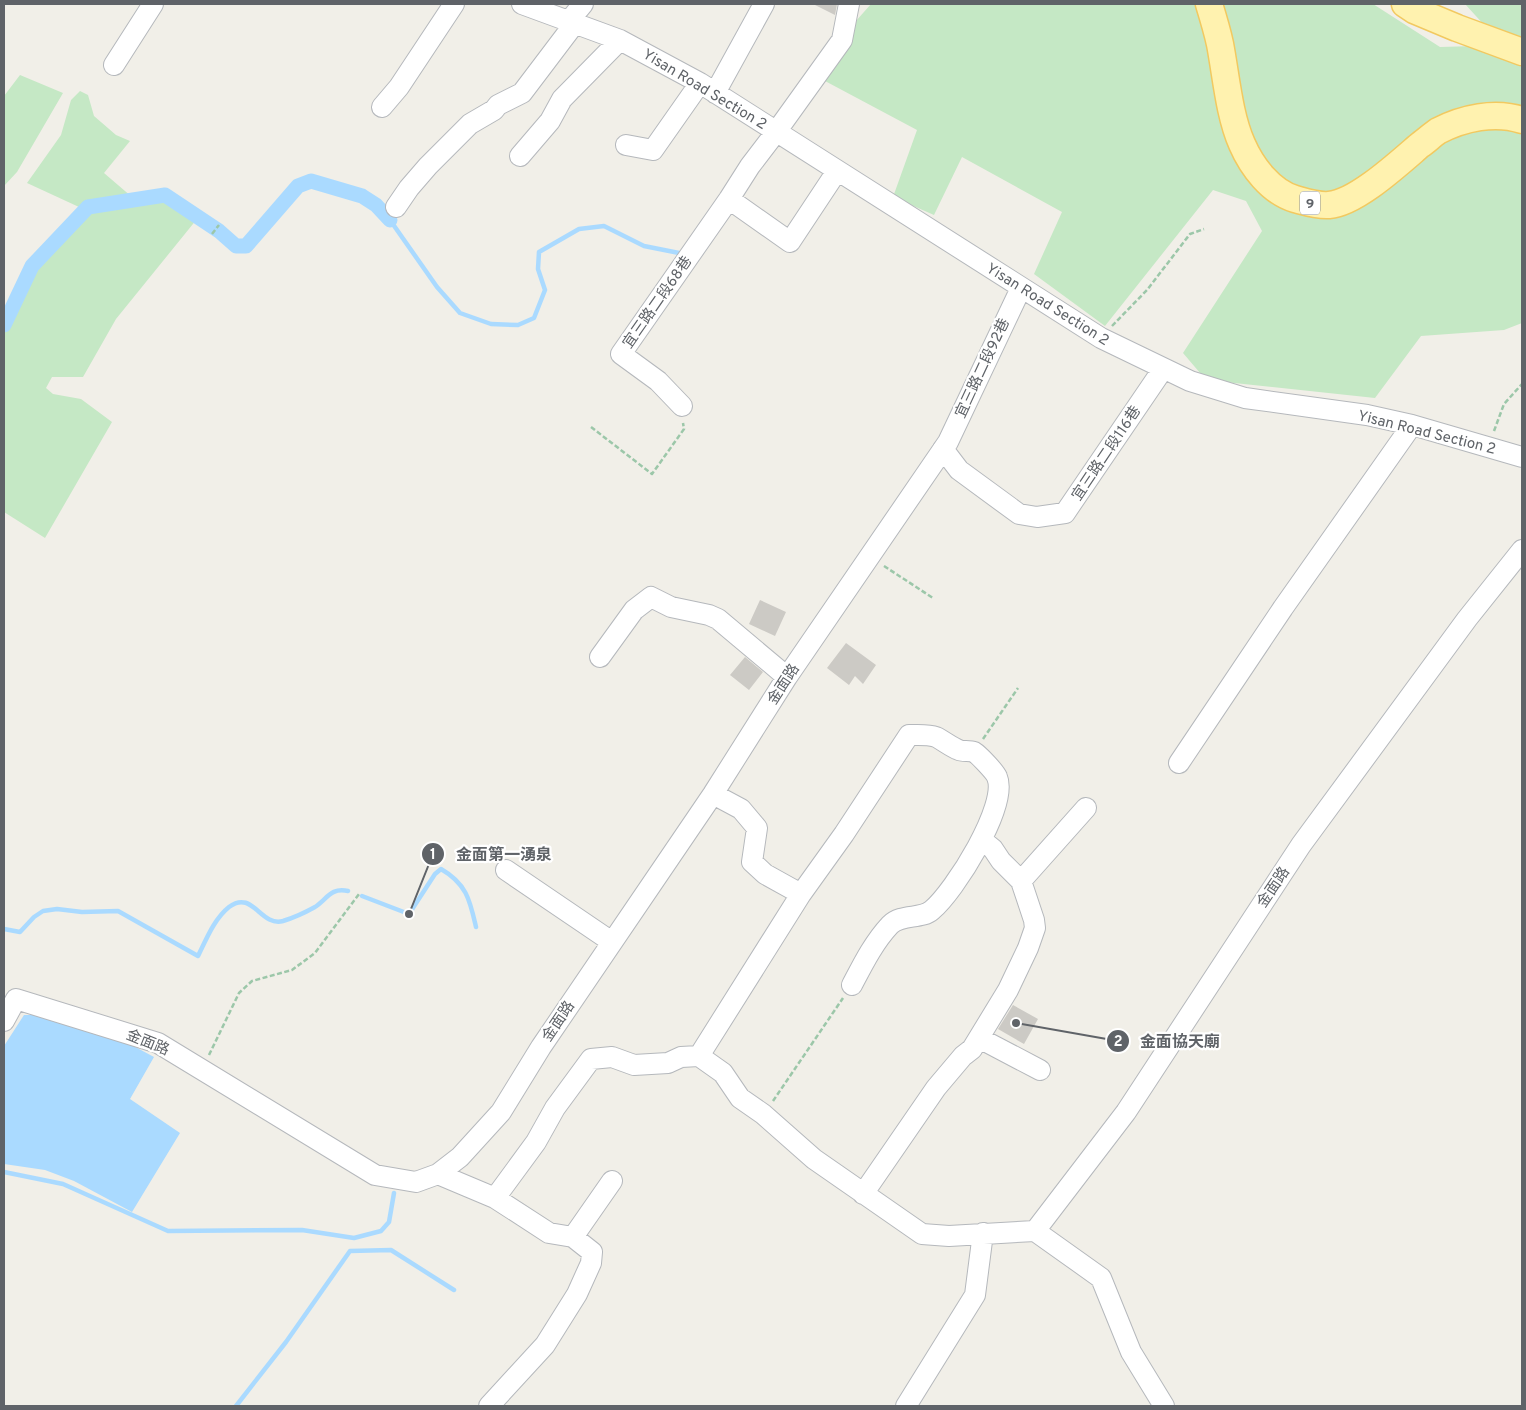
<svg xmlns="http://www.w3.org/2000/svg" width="1526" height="1410" font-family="Overpass,'Noto Sans TC',sans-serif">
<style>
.green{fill:#c5e8c5}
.water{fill:#aadaff}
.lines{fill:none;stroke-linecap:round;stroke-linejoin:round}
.stream{stroke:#aadaff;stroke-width:4.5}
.canal{stroke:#aadaff;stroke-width:15}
.building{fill:#cccac5}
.minor-casing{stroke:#b5b8bc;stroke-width:22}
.major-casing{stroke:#f2c960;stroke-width:29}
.path{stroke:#9cc7a9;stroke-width:2.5;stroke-dasharray:5 2.5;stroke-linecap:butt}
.minor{stroke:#fff;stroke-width:20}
.major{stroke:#fff2af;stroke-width:26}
.labels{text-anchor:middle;stroke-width:4.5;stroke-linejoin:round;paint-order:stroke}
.shield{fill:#fff;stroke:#8f9295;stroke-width:1}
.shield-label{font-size:14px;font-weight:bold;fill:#5f6368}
.street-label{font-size:15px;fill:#5f6368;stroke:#fff}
.leader{fill:none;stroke:#5f6368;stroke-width:2}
.callout-dot{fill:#5f6368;stroke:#fff;stroke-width:2}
.mark-label{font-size:15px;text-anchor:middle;font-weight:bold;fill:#fff}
.callout-label{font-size:16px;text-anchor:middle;font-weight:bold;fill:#5f6368;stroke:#fff;stroke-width:4.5;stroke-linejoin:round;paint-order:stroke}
</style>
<rect width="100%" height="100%" fill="#f1efe8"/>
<!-- green -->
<path class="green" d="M871,4h502l67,43 35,-1 10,-20 -20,-22h57v319l-18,7 -83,6 -46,62 -169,-18 -23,-27 79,-122 -16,-30 -33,-11 -108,136 -71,-52 28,-62 -100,-55 -28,58 -41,-18 24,-67 -107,-57z
M20,75l43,18 -46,79 -13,14v-90z
M80,91l8,4 6,21 22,19 14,6 -26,32 35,30h30l28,16 -81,100 -33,58h-31l-6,11 7,6 28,5 31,23 -67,116 -41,-26v-180l4,-6 29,-58 49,-51 -7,-10 -52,-24 34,-48 10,-35z"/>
<!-- water -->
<path class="water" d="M24,1015h10l92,27 28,15 -24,42 50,34 -48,79 -58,-31 -29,-11 -41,-6v-118z"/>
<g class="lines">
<!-- stream -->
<path class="stream" d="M390,220l47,67 23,26 31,11 27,1 16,-7 11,-28 -7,-21 1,-17 40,-23 25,-3 40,20 40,8
M362,896l47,18 26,-40 6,-5c26,15 29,32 35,58
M4,929l16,3 14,-15 9,-6 14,-2 25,3 36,-1 80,45c8,-16 16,-37 31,-49 24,-18 31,20 54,14 10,-3 23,-9 32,-14 12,-8 16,-20 33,-16
M4,1172l59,12 105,47 134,-1 52,8 27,-7 8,-9 5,-29
M236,1406l50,-64 64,-91 41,-1 63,40"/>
<!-- canal -->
<path class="canal" d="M4,325l28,-59 56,-59 77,-12 54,36 17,15h10l52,-60 13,-5 51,15 14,9 14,15"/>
</g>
<!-- building -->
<path class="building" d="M813,4h24l-2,11z
M760,600l26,12 -11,24 -26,-12z
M846,643l30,22 -13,19 -8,-8 -6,9 -22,-17z
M745,657l18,15 -14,18 -19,-15z
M1013,1005l25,14 -14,25 -26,-15z"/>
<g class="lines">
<defs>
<path id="minor" d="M522,4l98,36 80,43 401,255 89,43 55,17 122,17 45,10 110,32
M569,21l14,-17
M114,65l39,-61
M715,93l49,-89
M382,107l17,-20 55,-83
M626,145l27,5 47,-67
M520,156l30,-35 12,-22 58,-59
M729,199l61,43 47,-71
M396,207l13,-19 19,-22 42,-42 24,-14 4,-5 24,-12 53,-70
M682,406l-24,-25 -37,-27 108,-155 21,-33 26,-34 66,-92 7,-36
M943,449l16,21 60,44 18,3 28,-4 98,-144
M600,657l34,-47 17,-13 20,10 38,8 9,4 69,58
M1179,763l104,-155 129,-183
M713,794l28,15 16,19 -5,34 13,12 36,20
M506,870l106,72
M1021,881l65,-73
M4,1021l12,-22 142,44 217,132 41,7 22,-8 22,-17 41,-45 40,-65 172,-253 74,-117 161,-235 73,-154
M979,1038l61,32
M699,1056l102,-162 43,-60 65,-99c8,0 19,-1 27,2 8,4 15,10 23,13 4,2 10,0 15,2 5,3 21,20 23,25 12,28 -43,115 -65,133 -11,10 -30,3 -42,15 -16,17 -27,39 -38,60
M438,1174l57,24 41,-56 19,-34 36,-49 21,-2 22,8 34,-2 13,-6 18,-1 24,17 17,25 23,16 51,45 108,75 27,2 86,-5 66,47 30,74 33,54
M863,1194l73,-106 27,-32 9,-7 36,-59 20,-42 7,-20 -1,-8 -13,-39 -20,-20 -8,-12 -11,-9
M1035,1231l91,-119 175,-267 166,-226 55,-69
M573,1237l39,-56
M489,1406l56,-61 32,-51 14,-31 1,-11 -19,-15 -24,-4 -54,-35
M906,1406l69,-111 8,-62"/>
<path id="major" d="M1209,4c4,13 8,26 11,40 6,31 9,71 22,100 10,23 29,48 53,55 11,3 23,7 34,6 27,-2 70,-42 91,-60 6,-4 12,-10 18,-14 25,-13 57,-20 84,-11
M1405,4l9,6 43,18 65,24"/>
</defs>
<!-- minor casing -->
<use href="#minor" class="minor-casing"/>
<!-- major casing -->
<use href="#major" class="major-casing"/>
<!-- path -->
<path class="path" d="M212,234l7,-9
M1112,326l35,-36 43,-56 14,-5
M591,427l61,47 32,-45 -1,-6
M1494,431l10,-27 18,-20
M884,566l49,32
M983,739l35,-51
M209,1055l30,-62 13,-12 40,-11 23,-17 44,-59
M773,1101l70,-103"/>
<!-- minor -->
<use href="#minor" class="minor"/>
<!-- major -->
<use href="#major" class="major"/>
</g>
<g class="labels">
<!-- shield labels -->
<rect class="shield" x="1300" y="191.5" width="20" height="23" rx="4"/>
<g class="shield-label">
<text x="1310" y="208">9</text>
</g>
<!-- street labels -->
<g class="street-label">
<text transform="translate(705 89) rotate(31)" y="5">Yisan Road Section 2</text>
<text transform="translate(657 302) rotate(-55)" y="5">宜三路二段68巷</text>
<text transform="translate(1048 304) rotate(32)" y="5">Yisan Road Section 2</text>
<text transform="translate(982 368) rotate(-65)" y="5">宜三路二段92巷</text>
<text transform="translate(1427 432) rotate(14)" y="5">Yisan Road Section 2</text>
<text transform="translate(1106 453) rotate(-56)" y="5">宜三路二段116巷</text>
<text transform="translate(783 684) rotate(-57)" y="5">金面路</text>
<text transform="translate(1273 887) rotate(-56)" y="5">金面路</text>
<text transform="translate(558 1021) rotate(-56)" y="5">金面路</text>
<text transform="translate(148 1042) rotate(22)" y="5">金面路</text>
</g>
</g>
<!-- callouts -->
<path class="leader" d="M409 914L433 854M1016 1023L1118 1041"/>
<g class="callout-dot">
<circle cx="409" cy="914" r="5"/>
<circle cx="1016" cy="1023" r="5"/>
<circle cx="433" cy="854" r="12"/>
<circle cx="1118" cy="1041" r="12"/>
</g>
<g class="mark-label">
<text x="433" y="859">1</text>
<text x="1118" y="1046">2</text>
</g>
<g class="callout-label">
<text x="504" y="860">金面第一湧泉</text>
<text x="1180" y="1047">金面協天廟</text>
</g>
<!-- border -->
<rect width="1526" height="1410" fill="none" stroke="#5f6368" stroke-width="10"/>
</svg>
